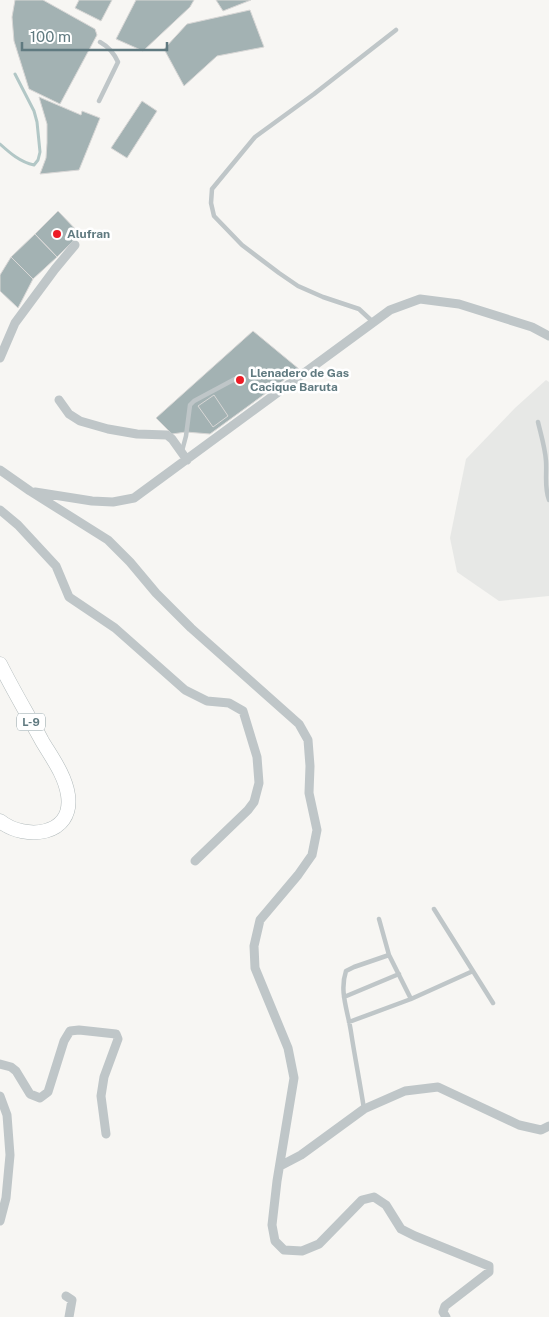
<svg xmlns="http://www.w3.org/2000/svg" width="549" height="1317" font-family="'Public Sans',sans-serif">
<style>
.built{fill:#e7e8e6}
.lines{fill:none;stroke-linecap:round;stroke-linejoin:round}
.stream{stroke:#b2c7c6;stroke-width:3}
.building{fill:#a3b2b3;stroke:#d8d7d6}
.primary-casing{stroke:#b0b9ba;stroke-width:15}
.lane{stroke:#bfc6c8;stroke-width:4.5}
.street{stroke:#bfc6c8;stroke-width:9}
.primary{stroke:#fff;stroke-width:14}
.poi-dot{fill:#ed1c26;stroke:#fff;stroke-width:2}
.labels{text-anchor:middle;stroke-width:5;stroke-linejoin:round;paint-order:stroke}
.shield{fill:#fff;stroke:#90a2a6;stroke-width:1}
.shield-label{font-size:11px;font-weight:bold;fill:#607a80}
.poi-label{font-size:12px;font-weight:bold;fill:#607a80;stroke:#fff;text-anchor:start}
</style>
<rect width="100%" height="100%" fill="#f7f6f3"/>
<!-- built -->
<path class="built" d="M546,380l3,2v214l-50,5 -42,-29 -7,-34 16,-79 49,-51z"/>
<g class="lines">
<!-- stream -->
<path class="stream" d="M0,144c10,9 20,18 34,21l4,-5 2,-8 -3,-30 -3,-11 -19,-37"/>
</g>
<!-- building -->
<path class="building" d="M15,0h28l52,29 2,6 -37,69 -31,-15 -15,-48 -2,-24z
M79,0h33l-11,21 -26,-13z
M136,0h58l-4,7 -47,44 -27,-12z
M216,0h35l-28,11z
M250,10l14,37 -47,9 -33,30 -20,-37 23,-25z
M39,97l42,18 1,-4 18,7 -21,52 -39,4 6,-16 1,-15v-19z
M142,101l15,10 -30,47 -16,-10z
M58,211l22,23 -23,23 -22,-23z
M35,234l22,23 -24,22 -22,-22z
M11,257l22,22 -15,29 -18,-17v-16z
M253,331l46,38 -89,65 -24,-2 -14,2 -16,-16z
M214,395l14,21 -15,11 -15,-21z"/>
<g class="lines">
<defs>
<path id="primary" d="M0,664c13,26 28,51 42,77 10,17 23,34 26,54 6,41 -43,46 -68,26"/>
</defs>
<!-- primary casing -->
<use href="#primary" class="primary-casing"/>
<!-- lane -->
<path class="lane" d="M99,101l19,-39c-4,-9 -9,-15 -18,-20
M373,322l-14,-13 -36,-12 -25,-11 -19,-13 -37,-28 -28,-29 -3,-13 1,-14 43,-52 59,-43 82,-64
M538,422c3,13 7,25 8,39 1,13 -2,26 3,39
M182,451l4,-15 4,-31 4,-4 41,-22
M434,909l59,94
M344,997l55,-23
M411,999l62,-28
M349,1022l62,-23 -22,-44
M364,1109c-4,-26 -9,-51 -13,-77 -3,-21 -12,-40 -5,-61l8,-4 35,-12 -10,-36"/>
<!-- street -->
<path class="street" d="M0,358l15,-35 40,-54 20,-24
M59,400l10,14 11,7 28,8 29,5 30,1 5,4 15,21
M0,470l30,21 78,49 22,22 26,31 35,35 108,96 9,16 2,26 -1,27 8,37 -5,25 -14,20 -38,45 -6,26 1,22 33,80 6,30 -17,103 -5,44 3,16 9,9 18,1 17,-7 43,-44 12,-3 12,8 15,24 14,7 74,30v6l-44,34 -2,6 3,5
M35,492l57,9 21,1 21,-4 256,-188 30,-11 39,5 73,23 17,9
M0,510l18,15 38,41 13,31 46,31 70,62 22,11 22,2 14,8 14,46 2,26 -5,19 -6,8 -53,51
M0,1064l11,3 5,4 14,23 10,4 8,-6 16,-51 6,-10 9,-1 37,4 2,5 -14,38 -3,19 5,38
M0,1096l7,19 3,40 -4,43 -6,23
M280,1166l21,-11 63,-46 41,-18 33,-4 81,38 22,5 8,-4
M66,1296l6,4 -3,17"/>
<!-- primary -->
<use href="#primary" class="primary"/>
</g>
<!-- markers -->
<g class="poi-dot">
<circle cx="57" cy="234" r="5"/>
<circle cx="240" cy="380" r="5"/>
</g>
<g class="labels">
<!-- shield labels -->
<rect class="shield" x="17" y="713.5" width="28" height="17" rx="4"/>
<g class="shield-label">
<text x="31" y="726">L-9</text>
</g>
<!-- poi labels -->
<g class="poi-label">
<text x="67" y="238">Alufran</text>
<text x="250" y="377">Llenadero de Gas<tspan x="250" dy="14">Cacique Baruta</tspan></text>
</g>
</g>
<!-- scale -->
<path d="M22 42v8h145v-8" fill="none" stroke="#607a80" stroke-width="2.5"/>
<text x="30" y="42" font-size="15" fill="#607a80" stroke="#ffffff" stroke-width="4" paint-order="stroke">100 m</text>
</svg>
